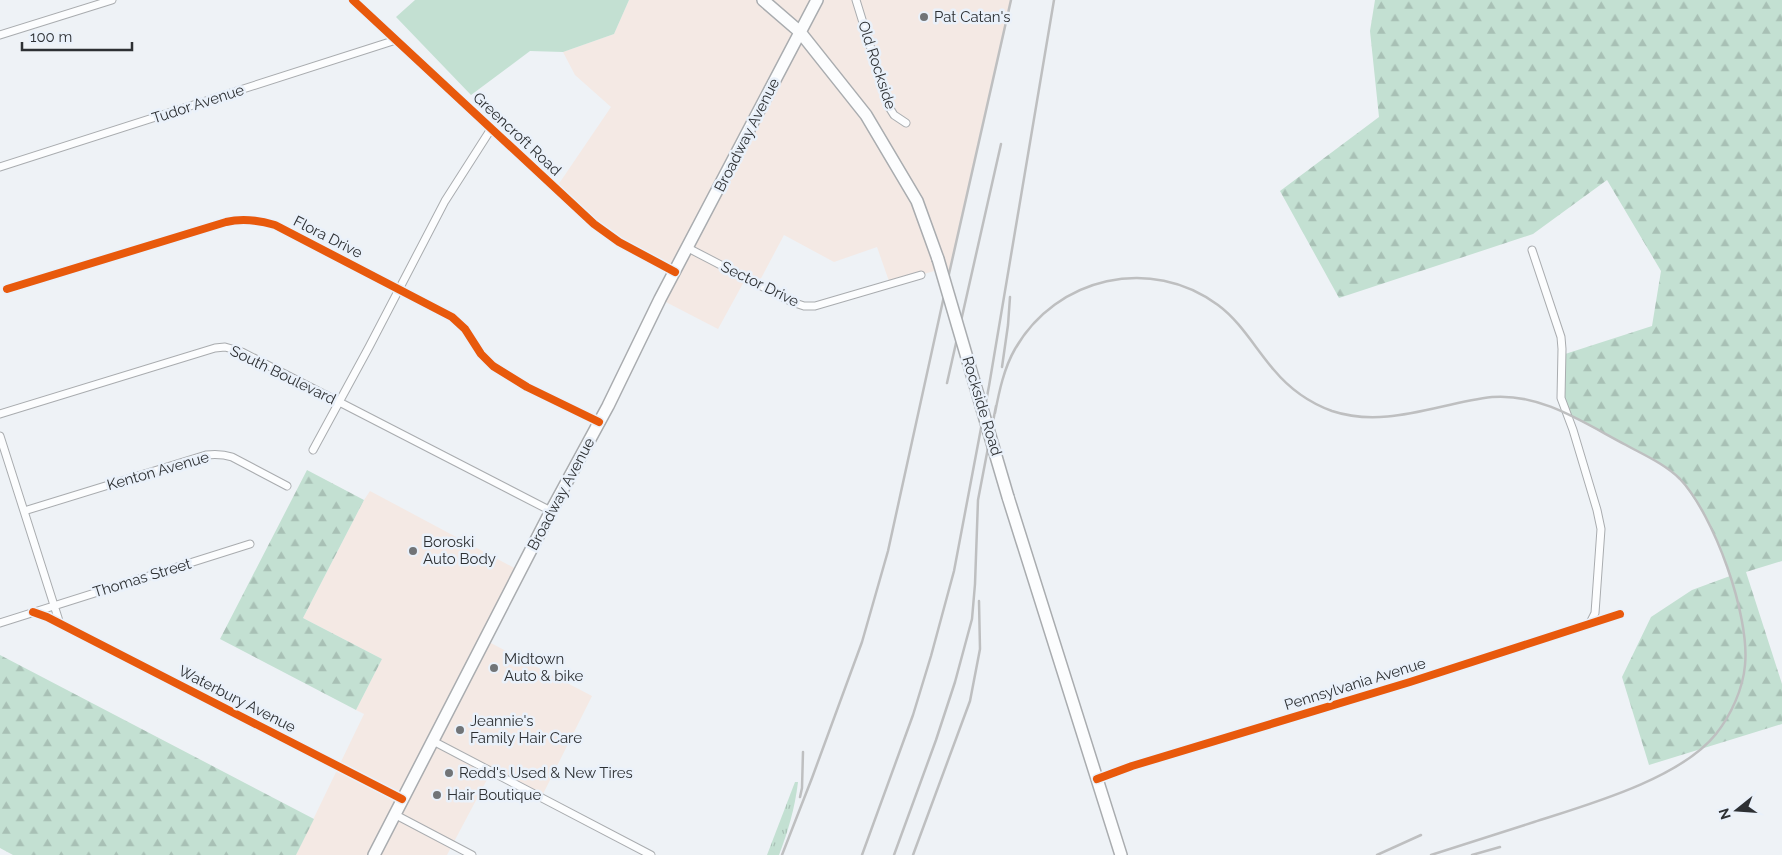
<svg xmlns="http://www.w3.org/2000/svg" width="1782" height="855" font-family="Raleway,sans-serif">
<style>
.commercial{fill:#f4e9e4}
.grass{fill:url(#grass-tufts)}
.forest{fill:url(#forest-firs)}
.park{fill:#c3e0d2}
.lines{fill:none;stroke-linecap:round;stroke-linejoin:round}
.street-casing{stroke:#a9acaf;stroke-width:9}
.primary-casing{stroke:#a9acaf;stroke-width:14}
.street{stroke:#fcfdfe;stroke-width:7}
.primary{stroke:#fcfdfe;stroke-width:11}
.rail{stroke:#bebfc0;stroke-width:2.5}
.primary-bridge-casing{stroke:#a9acaf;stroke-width:14;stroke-linecap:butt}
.primary-bridge{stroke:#fcfdfe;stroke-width:11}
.cycleway-casing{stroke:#eaf1fa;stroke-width:11}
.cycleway{stroke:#e8590c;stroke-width:8}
.poi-dot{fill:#717477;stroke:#eaf1fa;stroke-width:2}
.labels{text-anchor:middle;stroke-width:5;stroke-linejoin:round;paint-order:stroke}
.poi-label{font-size:15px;fill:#2d3033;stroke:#eaf1fa;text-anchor:start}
.street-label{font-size:15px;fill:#2d3033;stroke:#eaf1fa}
</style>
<defs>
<pattern id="grass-tufts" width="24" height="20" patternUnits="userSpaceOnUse" patternTransform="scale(1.25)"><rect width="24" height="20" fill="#c3e0d2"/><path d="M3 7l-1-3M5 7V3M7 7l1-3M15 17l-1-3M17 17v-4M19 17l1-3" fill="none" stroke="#a8c0b5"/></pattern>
<pattern id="forest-firs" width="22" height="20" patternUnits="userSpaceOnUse" patternTransform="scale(1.25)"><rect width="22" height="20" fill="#c3e0d2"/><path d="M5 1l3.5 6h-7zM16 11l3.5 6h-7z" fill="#a8c0b5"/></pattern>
</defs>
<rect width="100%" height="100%" fill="#eef2f6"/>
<!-- commercial -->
<path class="commercial" d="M629,0h383l-65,284 -6,-15 -51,15 -13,-37 -43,15 -50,-27 -26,49 -12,-6 -28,51 -58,-30 14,-27 -55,-30 -63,-54 55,-81 -36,-32 -12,-23 51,-18z
M370,491l150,80 -35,69 107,56 -51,102 -50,-26 -44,83h-151l68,-141 -8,-4 26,-51 -79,-41 61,-118z"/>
<!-- grass -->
<path class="grass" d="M795,782h3c-3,26 -10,49 -19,73h-12z"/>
<!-- forest -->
<path class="forest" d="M1375,0h407v561l-36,11 36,112v40l-133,41 -27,-88 29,-60 41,-27 38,-14 -7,-22 -20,-42 -22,-32 -20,-16 -94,-50 -6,-16 1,-43 90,-29 9,-55 -54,-91 -74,54 -194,64 -59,-107 99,-74 -9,-86z
M307,470l57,30 -61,118 79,41 -26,51 -136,-71z
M0,655l314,164 -18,36h-283l-13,-7z"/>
<!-- park -->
<path class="park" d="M415,0h214l-15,34 -51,18 -33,-1 -59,44 -75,-78z"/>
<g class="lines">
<defs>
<path id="street" d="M353,0l241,224 25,18 56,30
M856,0l33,107 5,8 12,8
M0,35l112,-35
M0,167l396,-127
M688,248l104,54 12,4h11l106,-31
M1532,250l29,87 1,12 -1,49 12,32 24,80 4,19 -6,84 -5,10
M7,289l219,-67c17,-4 32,-2 49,3l177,92 13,12 16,25 12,12 34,21 72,35
M0,414l215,-66 10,-1 17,5 309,159
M0,436l60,188
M313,450l56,-103 76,-146 46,-72
M24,511l182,-56c9,-1 17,-1 26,2l55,29
M33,612l14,5 355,182
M0,623l250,-79
M433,741l218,114
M1097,779l35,-13 278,-84 210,-68
M394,814l78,41"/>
<path id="primary" d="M763,0l37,32 66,83 51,86 21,58
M1008,497l113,358
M374,855l177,-344 57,-105 52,-107 157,-299"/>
</defs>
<!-- street casing -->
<use href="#street" class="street-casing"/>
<!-- primary casing -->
<use href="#primary" class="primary-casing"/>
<!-- street -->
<use href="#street" class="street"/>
<!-- primary -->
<use href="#primary" class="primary"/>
<!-- rail -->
<path class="rail" d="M1002,367l6,-42 2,-28
M947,383l54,-239
M995,413c4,-21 9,-45 20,-64 41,-72 136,-94 203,-44 23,17 37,43 56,65 15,18 36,33 58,41 54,18 107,-8 160,-14 49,-4 92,26 134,48 18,10 39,19 54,34 34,36 70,136 65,186 -2,24 -14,50 -29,69 -36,45 -129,71 -182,88 -35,11 -69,22 -103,33
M800,797l2,-9 1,-36
M782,855l30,-77 50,-136 26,-91 56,-255 67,-296
M862,855l51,-140 18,-59 23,-85 35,-185 65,-386
M894,855l42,-115 19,-58 17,-63 3,-35 3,-84 18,-94
M913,855l57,-154 10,-52 -1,-48
M1377,855l44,-20
M1472,855l28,-8"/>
<defs>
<path id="primary-bridge" d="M938,259l70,238"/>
</defs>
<!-- primary-bridge casing -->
<use href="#primary-bridge" class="primary-bridge-casing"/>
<!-- primary-bridge -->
<use href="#primary-bridge" class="primary-bridge"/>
<defs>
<path id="cycleway" d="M353,0l241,224 25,18 56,30
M7,289l219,-67c17,-4 32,-2 49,3l177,92 13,12 16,25 12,12 34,21 72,35
M33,612l14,5 355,182
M1097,779l35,-13 278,-84 210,-68"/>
</defs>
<!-- cycleway casing -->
<use href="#cycleway" class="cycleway-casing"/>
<!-- cycleway -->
<use href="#cycleway" class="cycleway"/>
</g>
<!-- markers -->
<g class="poi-dot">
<circle cx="924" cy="17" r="5"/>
<circle cx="413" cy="551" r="5"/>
<circle cx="494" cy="668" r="5"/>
<circle cx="460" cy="730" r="5"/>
<circle cx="449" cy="773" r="5"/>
<circle cx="437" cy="795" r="5"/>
</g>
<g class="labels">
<!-- poi labels -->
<g class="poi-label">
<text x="934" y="22">Pat Catan's</text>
<text x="423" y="547">Boroski<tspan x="423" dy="17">Auto Body</tspan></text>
<text x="504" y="664">Midtown<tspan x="504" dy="17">Auto &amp; bike</tspan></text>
<text x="470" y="726">Jeannie's<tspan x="470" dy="17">Family Hair Care</tspan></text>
<text x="459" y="778">Redd's Used &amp; New Tires</text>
<text x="447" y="800">Hair Boutique</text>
</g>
<!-- street labels -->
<g class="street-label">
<text transform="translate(877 65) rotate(72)" y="5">Old Rockside</text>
<text transform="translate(198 104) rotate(-18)" y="5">Tudor Avenue</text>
<text transform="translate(517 134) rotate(43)" y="5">Greencroft Road</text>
<text transform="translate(747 135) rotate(-63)" y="5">Broadway Avenue</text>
<text transform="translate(328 237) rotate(27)" y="5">Flora Drive</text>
<text transform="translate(760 284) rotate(26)" y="5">Sector Drive</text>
<text transform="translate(283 375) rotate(26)" y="5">South Boulevard</text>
<text transform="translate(982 406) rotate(73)" y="5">Rockside Road</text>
<text transform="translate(158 471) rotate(-16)" y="5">Kenton Avenue</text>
<text transform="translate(561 494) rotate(-62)" y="5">Broadway Avenue</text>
<text transform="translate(142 578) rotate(-17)" y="5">Thomas Street</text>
<text transform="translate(1355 684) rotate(-17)" y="5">Pennsylvania Avenue</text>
<text transform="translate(237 699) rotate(27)" y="5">Waterbury Avenue</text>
</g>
</g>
<!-- north arrow -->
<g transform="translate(1737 810) rotate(253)" stroke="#eaf1fa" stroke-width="4" paint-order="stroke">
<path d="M0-4L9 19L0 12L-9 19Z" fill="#2d3033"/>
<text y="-8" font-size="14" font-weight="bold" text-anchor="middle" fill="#2d3033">N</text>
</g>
<!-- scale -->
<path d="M22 42v8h110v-8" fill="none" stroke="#2d3033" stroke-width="2.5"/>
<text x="30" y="42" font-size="15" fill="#2d3033" stroke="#eaf1fa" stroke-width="4" paint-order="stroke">100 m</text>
</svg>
